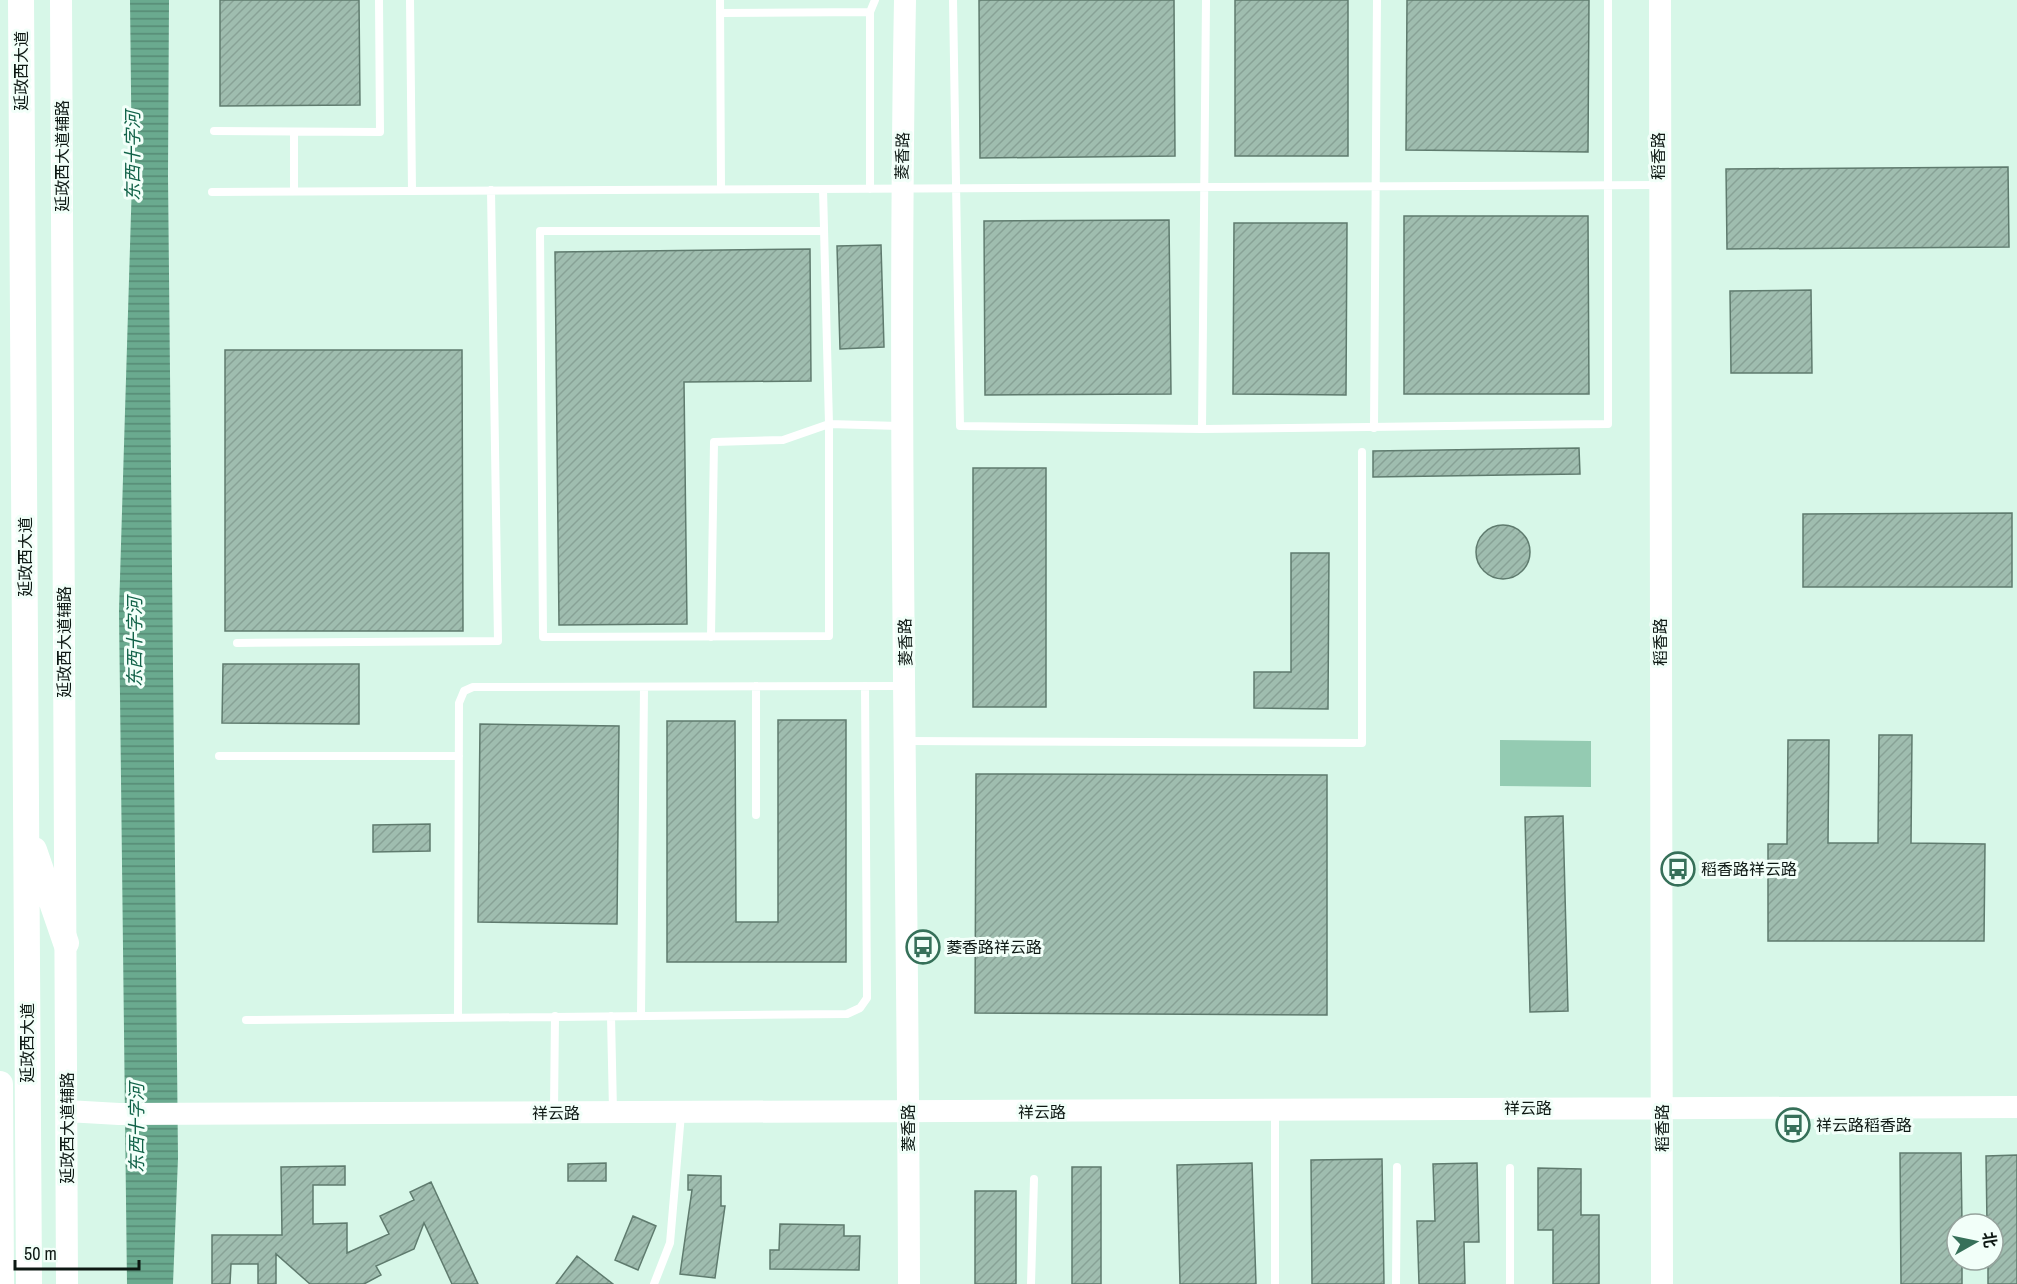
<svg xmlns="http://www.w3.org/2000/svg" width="2017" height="1284" font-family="'Archivo Narrow','Noto Sans SC',sans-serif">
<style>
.pitch{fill:#94cbb2}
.water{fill:url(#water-rules)}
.building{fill:url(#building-hatch);stroke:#5f7b6e;stroke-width:1.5}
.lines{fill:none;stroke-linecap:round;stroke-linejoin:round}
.lane{stroke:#fff;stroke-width:8}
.secondary{stroke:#fff;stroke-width:22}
.primary{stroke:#fff;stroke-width:26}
.labels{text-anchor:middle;stroke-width:6;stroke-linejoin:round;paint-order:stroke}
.street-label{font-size:16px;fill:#0d1813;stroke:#f2fff9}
.poi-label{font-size:16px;fill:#0d1813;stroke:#f2fff9;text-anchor:start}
.water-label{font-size:18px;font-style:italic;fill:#116248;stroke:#f2fff9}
</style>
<defs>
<pattern id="water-rules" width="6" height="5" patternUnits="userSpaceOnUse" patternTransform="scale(1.5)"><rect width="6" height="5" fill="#6aaa8f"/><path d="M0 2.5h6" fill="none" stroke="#568974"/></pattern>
<pattern id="building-hatch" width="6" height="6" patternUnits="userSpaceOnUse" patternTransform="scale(1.5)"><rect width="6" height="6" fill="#9fbdaf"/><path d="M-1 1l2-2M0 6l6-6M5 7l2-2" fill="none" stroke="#88a296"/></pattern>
</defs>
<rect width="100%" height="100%" fill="#d7f7e8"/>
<!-- pitch -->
<path class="pitch" d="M1500,740l91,1v46l-91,-1z"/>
<!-- water -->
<path class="water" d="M130,0h39l-1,175 10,983 -5,126h-46l-8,-673 13,-431z"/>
<!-- building -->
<path class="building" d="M220,0h139l1,105 -140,1z
M979,0h195l1,156 -195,2z
M1235,0h113v156h-113z
M1407,0h182l-1,152 -182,-2z
M2008,167l1,80 -282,2 -1,-80z
M1404,216h184l1,178h-185z
M1169,220l2,174 -186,1 -1,-174z
M1234,223h113l-1,172 -113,-1z
M881,245l3,102 -44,2 -3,-103z
M810,249l1,132 -127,1 3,242 -128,1 -4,-373z
M1811,290l1,83h-81l-1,-82z
M225,350h237l1,281h-238z
M1579,448l1,26 -207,3v-26z
M973,468h73v239h-73z
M2012,513v74h-209v-73z
M1476 552a27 27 0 1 1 54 0a27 27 0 1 1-54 0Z
M1291,553h38l-1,156 -74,-1v-36h37z
M223,664h136v60l-137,-1z
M778,720h68v242h-179v-241h68l1,201h42z
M480,724l139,2 -2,198 -139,-2z
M1879,735h33l-1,108 74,1 -1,97h-216v-97h19l1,-104h41l-1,103h50z
M976,774l351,1v240l-352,-2z
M1563,816l5,195 -38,1 -5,-195z
M430,824v27l-57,1v-27z
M1900,1153h61l1,71h-5v36h5v24h-61z
M2017,1155v129h-29v-24h5v-36h-6l-1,-68z
M1382,1159l2,125h-72l-1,-124z
M606,1163v18h-38v-17z
M1252,1163l4,121h-76l-3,-119z
M1477,1163l2,79h-15l1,42h-46l-2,-63h18l-2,-57z
M345,1166v19h-32v39l34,-1v30l42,-19 -9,-18 34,-16 -4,-8 21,-10 47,102h-26l-28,-61 -10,26 -38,17 5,9 -17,9h-54l-34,-30v30h-18v-20h-27l-1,20h-18v-49h70l-1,-68z
M1072,1167h29v117h-29z
M1538,1168l43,1v46h18v69h-46v-54h-15z
M688,1175l33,1v30h4l-10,72 -35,-4 12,-84h-4z
M975,1191h41v93h-41z
M633,1216l23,10 -18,44 -23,-10z
M780,1224l64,1v11h16l-1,34 -89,-1v-19h9z
M577,1256l36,28h-57z"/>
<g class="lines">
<!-- lane -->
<path class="lane" d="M410,0l2,191
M720,0l1,189
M953,0l7,426 242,3 406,-5v-424
M870,12l5,-12
M720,13l150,-1v177
M214,131l166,1 -1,-132
M294,132v59
M823,189l6,235v212l-286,1 -3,-406h284
M212,192l1445,-7
M1374,428l3,-428
M1202,429l4,-429
M711,637l3,-195 69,-2 46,-16 70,2
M237,643l261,-2 -7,-451
M908,741l454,2v-291
M219,756h240
M756,815v-129
M641,1015l3,-328
M611,1016l2,95
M458,1018l1,-315 5,-12 9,-4 429,-1
M246,1020l601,-6 13,-6 7,-10 -2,-312
M554,1110l1,-94
M654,1284l16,-41 11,-129
M1031,1284l3,-105
M1275,1284v-172
M1396,1284l1,-117
M1510,1284v-116"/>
<!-- secondary -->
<path class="secondary" d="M61,0l6,1284
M905,0c-8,428 3,856 4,1284
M1660,0l2,1284
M67,1111l52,3 1898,-7"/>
<!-- primary -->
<path class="primary" d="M21,0l8,1284
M34,850l32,93
M0,1084l1,200"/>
</g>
<!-- icons -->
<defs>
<symbol id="bus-ring" viewBox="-11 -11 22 22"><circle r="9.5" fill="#f2fff9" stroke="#367059" stroke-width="1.5"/><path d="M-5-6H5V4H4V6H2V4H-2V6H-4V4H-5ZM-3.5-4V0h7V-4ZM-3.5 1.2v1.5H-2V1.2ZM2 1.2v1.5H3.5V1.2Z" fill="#367059"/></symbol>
</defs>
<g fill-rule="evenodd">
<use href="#bus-ring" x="1659" y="850" width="38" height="38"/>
<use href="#bus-ring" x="904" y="928" width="38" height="38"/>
<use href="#bus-ring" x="1774" y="1106" width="38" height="38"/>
</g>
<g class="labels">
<!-- street labels -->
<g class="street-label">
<text transform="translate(21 71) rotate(-90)" y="6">延政西大道</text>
<text transform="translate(62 156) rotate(-90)" y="6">延政西大道辅路</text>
<text transform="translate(902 156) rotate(-89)" y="6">菱香路</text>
<text transform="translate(1658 156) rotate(-90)" y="6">稻香路</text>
<text transform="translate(25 557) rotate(-90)" y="6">延政西大道</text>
<text transform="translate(64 642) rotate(-90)" y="6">延政西大道辅路</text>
<text transform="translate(905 642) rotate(-91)" y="6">菱香路</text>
<text transform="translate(1660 642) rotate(-90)" y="6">稻香路</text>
<text transform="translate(27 1043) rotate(-90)" y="6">延政西大道</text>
<text x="1528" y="1114">祥云路</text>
<text x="1042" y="1118">祥云路</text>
<text x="556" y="1119">祥云路</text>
<text transform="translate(67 1128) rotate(-90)" y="6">延政西大道辅路</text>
<text transform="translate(908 1128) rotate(-90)" y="6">菱香路</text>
<text transform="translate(1662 1128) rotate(-90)" y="6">稻香路</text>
</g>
<!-- poi labels -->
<g class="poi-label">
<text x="1701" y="875">稻香路祥云路</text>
<text x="946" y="953">菱香路祥云路</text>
<text x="1816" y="1131">祥云路稻香路</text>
</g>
<!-- water labels -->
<g class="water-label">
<text transform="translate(133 156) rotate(-90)" y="6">东西十字河</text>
<text transform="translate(135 642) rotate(-90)" y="6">东西十字河</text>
<text transform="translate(137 1128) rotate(-90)" y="6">东西十字河</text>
</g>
</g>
<!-- north arrow -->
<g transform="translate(1975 1242) rotate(81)"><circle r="28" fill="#f2fff9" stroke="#96a39d" stroke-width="1.5"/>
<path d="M0-4.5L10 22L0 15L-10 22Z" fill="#367059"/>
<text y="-9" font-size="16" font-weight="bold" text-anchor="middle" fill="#0d1813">北</text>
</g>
<!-- scale -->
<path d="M15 1260v9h124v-9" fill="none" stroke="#0d1813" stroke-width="3"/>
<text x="24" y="1260" font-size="18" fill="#0d1813" stroke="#f2fff9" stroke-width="4.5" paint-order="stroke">50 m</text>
</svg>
